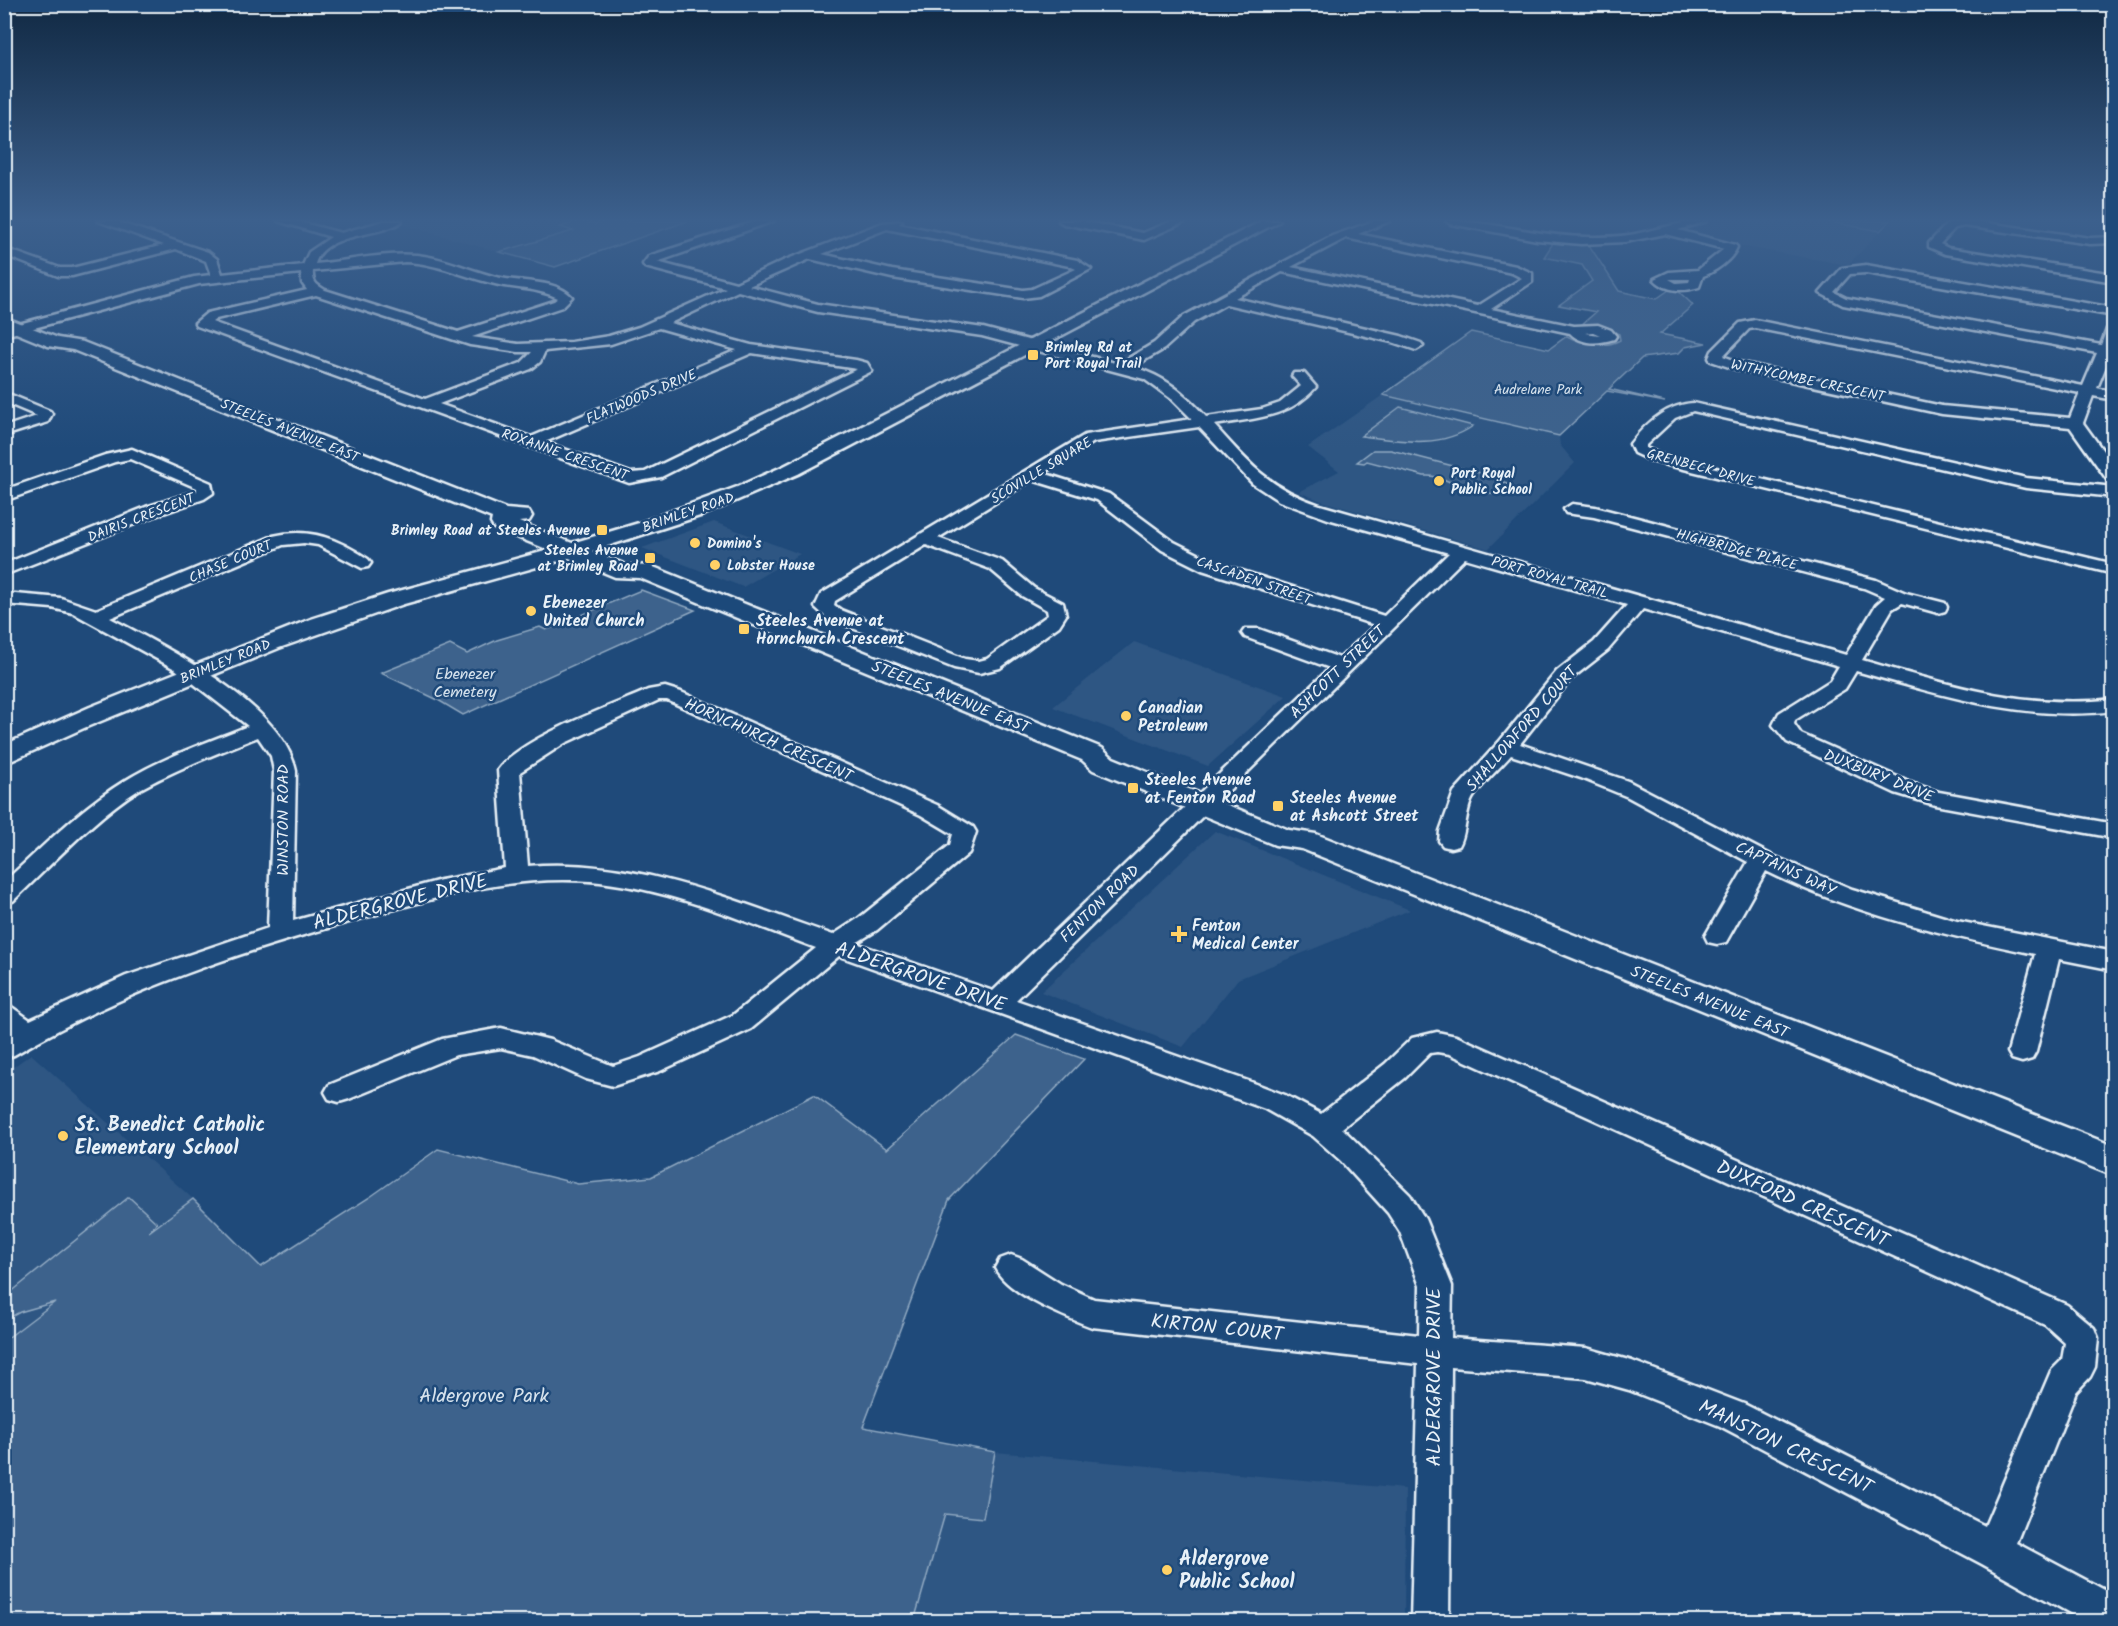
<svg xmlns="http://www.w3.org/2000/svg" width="2118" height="1626" font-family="Kalam,sans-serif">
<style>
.built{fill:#2e5683}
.green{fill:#3c628c;stroke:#92aac2;stroke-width:1.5}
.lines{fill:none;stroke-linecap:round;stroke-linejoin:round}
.minor-casing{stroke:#e8f1f8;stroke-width:5}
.major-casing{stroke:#e8f1f8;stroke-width:5}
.minor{fill:#1f4a7a;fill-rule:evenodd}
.major{fill:#1f4a7a;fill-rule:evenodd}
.poi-dot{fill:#ffd166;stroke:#1f4a7a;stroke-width:2}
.labels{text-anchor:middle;stroke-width:5;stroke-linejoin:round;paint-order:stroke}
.far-poi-label{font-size:14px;font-weight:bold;fill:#e8f1f8;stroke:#1f4a7a;text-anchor:start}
.far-street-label{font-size:14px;fill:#e8f1f8;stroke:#1f4a7a}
.far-park-label{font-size:14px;fill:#d7e3ed;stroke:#1f4a7a}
.poi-label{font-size:16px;font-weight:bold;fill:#e8f1f8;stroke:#1f4a7a;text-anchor:start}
.street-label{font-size:16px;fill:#e8f1f8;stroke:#1f4a7a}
.park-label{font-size:16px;fill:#d7e3ed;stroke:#1f4a7a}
.near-street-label{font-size:20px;fill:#e8f1f8;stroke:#1f4a7a}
.near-poi-label{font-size:20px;font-weight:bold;fill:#e8f1f8;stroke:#1f4a7a;text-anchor:start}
.near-park-label{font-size:20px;fill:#d7e3ed;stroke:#1f4a7a}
</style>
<rect width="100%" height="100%" fill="#1f4a7a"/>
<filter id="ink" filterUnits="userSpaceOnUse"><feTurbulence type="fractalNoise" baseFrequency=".0167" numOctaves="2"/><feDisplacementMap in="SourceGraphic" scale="12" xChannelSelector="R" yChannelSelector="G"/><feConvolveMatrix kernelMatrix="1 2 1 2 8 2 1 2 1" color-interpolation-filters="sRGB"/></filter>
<g filter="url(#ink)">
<!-- built -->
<path class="built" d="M411,221h194l-106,31 -99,-28z
M1721,221h103l56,10 -32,34 -103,-18 -61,-16z
M1383,395l176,41 1,9 15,18 -87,86 -167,-48 -22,-9 40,-21 -31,-24z
M714,522l86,32 -57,33 -101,-39z
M1134,642l152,54 -78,70 -155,-59z
M1215,831l195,79 -172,69 -55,68 -142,-55z
M31,1054l162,145 -188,141v-267z
M995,1452l410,37 -1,132 -490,1 31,-109 38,5z"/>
<!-- green -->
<path class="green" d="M578,221l18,3 9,-3h83l-133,46 -56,-15 74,-21 -13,-4z
M1824,221h66l-10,10z
M1553,243l36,2 30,46 37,8 13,-9 9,1 15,14 -33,29 46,9 -21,4 -6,6 -37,5 -33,31 56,13 -58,-11 -48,45 -176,-41 88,-63 78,17 18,-13c15,8 37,13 53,4l-1,-6 -14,-6 -25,-2 16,-14 -37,-7 33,-24 -10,-16 -38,-8z
M1400,407l73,19c-33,23 -73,15 -112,10z
M1373,450h18l93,24 25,10 -12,11c-13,-4 -28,-6 -42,-11 -11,-4 -18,-9 -31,-8l-57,-15 -3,2 -7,-1z
M641,590l54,20 -232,105 -25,-15 -57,-27 69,-28 17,9 30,-14 43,-13 6,3z
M1016,1035l68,24 -135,141 -86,227 132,25 -12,66 -38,-4 -31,107h-909v-281l50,-38 -35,10 -15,8v-23l124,-100 28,26 -8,9 44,-33 68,68 109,-70 68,-48 140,35 73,-7 163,-82 73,54z"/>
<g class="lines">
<defs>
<path id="minor" d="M98,221h17l93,31 9,7 5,15 81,-9 6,-13 22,-15 -53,-16h18l45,12 43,-12h18c-21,17 -78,10 -87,43 32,-3 69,-12 102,-9 31,3 59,19 89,24 20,3 52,2 66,18l-10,10 -90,30 46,7 53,-2 38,-6 30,-9 87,-39 -81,-21 -2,-3 6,-8 108,-35h17l-117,41 79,21 49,-23 97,-37 20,-2 -3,3 178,36 14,9 -52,27 -16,2 -131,-20 -82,-19 -61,27 69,18 165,24 136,36 35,-21 30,-27 148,-80 42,-15h16l-32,13 158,32 16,7v9l-41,27 83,17 24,-1 13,5 5,6 -2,3c-16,5 -32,6 -44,-6l-288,-61 -47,26 166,38 20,7 2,3 -7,4 -24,-8 -166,-38 -32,18 -30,27 -31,18c32,9 51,26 73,50l56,-8 18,-6 21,-17 -9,-10 2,-3h10l12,14c-25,31 -66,32 -102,38 35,39 55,63 106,80l526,150 30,-50 9,-8 -21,-9 -270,-71 -28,-4 -2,-4 8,-5 23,3 281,73 30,13 39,10 2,4 -2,4 -7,2 -36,-10 -10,6 -30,51c84,24 164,50 252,39v12c-90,11 -172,-16 -258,-40l-11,18 -50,31 -1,4 7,10 110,49 28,9 175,32v14l-179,-33 -40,-12 -108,-51 -14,-17 6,-12 51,-32 9,-15 -196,-57 -35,41 -37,29 -51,65 108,37 143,74 81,34 105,32 157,31v18l-55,-11 -23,93 -4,7 -10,3 -10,-3 -4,-7 27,-98c-91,-19 -185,-41 -269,-83l-40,71 -9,2 -9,-2 -3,-6 43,-74 -120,-65 -47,-19 -70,-23c-11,13 -31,30 -39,44 -7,14 -6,36 -13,47l-8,2 -8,-2 -4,-5 1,-10 14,-39 45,-50 58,-71 37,-29 33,-37 -162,-47 -449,442 235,82 34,13 36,19 64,-50 27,-26 25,-6 19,4 611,269 27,23 4,10 -3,29 -5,10 -14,15 -60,151 98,52v27h-28l-104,-58 -262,-138 -91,-36 -43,-12 -135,-11 -2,255h-38l7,-258 -326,-37c-27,-10 -84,-33 -97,-59l5,-9 11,-4 11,4 39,25 33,15 325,36 1,-49 -20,-54 -12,-19 -47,-52 -28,-25 -48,-27 -426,-153 -88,73 -91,42 -47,15 -27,-7 -53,-24 -32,-7 -45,7 -107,44 -10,3 -10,-3 -4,-7 4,-7 113,-46 59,-11 49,12 63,26 27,-9 93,-42 83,-67c-70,-26 -141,-57 -216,-66 -83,-9 -158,14 -237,36 -123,34 -238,71 -349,137l-10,3v-23l5,-3 -5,-3v-23l9,2 17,12 96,-44 142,-48 6,-157 -3,-15 -13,-19c-40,16 -80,31 -118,52 -43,26 -90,77 -127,112l-9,3v-22c38,-34 75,-73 119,-100 38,-24 83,-39 125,-56l-73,-57 -102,-56 -21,-5 -48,-4v-11l57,5 35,12 177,-74c37,-9 65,3 95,23l3,4 -3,4 -6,1 -44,-23 -14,-2 -21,2 -173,73c58,31 172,86 186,153l-3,150 148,-41 64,-12 -7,-98c23,-33 112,-63 150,-80l17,-3 16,5 256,113 36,22 3,5 -7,21 -92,77 -21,13 137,48 337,-323 -85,-31 -3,-4 3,-4h14l81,29 35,-33 -173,-55 -40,-20 -65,-50 -65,-20 -94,58 64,23 32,27 29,15 3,12 -7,11 -59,42 -21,5 -25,-5 -127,-50 -12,-11 6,-13 264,-159 107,-16 -19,-19 -29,-21 -162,-43 -164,-24 -80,-21 -68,32 81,22 105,15 11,3 5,8 -211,106 -32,6 -432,-157 -2,-3 12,-10 100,-23 -5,-7 -1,-10 -102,11 -195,52v-8l190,-51 17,-2 -5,-14 -30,-12 -104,27h-14l-54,-21v-7l56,20h12l92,-23zM887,229l182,37 7,3 -44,20 -9,1 -131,-20 -70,-16zM1346,238l166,35 10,5 -44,28 -187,-39zM405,262c32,1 59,15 90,22 20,5 43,4 63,14l-4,3 -96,31 -133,-42c-8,-5 -13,-7 -12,-19zM316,295l154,50 48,7h14l-11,11 -96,36 -213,-77 4,-3zM659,328l78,22 -206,87 -92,-33 92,-35 9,-7 5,-11 66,-7zM1593,332l7,3 -15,-2zM752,353l105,16 -212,103 -14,1 -86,-31zM1199,427l54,57 26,17 49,18 121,34 -65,63 -170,-54 -40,-20 -65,-48 -66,-21 51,-31zM926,545l64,24 32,27 25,14 1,5 -61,44 -8,2 -14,-2 -124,-49 -7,-5 1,-4zM659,700h8l254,115 32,19 -3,11 -91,73 -26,17c-99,-34 -198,-78 -305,-69l-8,-94 45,-29zM1437,1052l13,2 595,271 20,18 -3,17 -11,11 -66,155 -241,-122 -112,-43 -46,-13 -135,-10 1,-52 -27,-67 -15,-24 -68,-67 63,-50 25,-25z
M1059,221h22l62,12 29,-12h15l-43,19 -80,-16z
M1446,221c48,0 94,16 142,16 16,0 31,0 47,-3 24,-5 47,-13 72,-13l-29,9 57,15 2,2c-5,13 -22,25 -34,29l-4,11c-15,5 -33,5 -45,-8l15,-7 29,-2 26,-21 -59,-15 -40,8 -44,2 -44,-4 -86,-16zM1669,279h21l-1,3 -13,1z
M1958,221h16l116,17 24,-1v6l-24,1 -126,-18 -9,2 -15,16 8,4 166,26v8l-169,-28 -16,-7v-4l18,-19z
M1866,265l248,43v8l-248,-43 -16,1 -16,18 12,6 255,47 6,-16 7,-4v21l-17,42 17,4v8l-21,-4 -10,27 31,43v17l-6,-2 -38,-54 -128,-13 -207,-45 -24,-8 -2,-3 3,-7 28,-28 15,-3 328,66 14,-33 -254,-48 -23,-12 22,-25zM1755,328l325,65 -10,25 -128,-12 -203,-44 -16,-6 26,-27z
M4,392l46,19 2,3 -4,8 -44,14v-9l33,-11 -33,-14z
M1693,403l333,75 88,9v10l-88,-9 -333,-77 -18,7 -29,27v3l16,7 452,109v10l-463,-113 -17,-8 -4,-9c16,-21 36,-39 63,-41z
M132,449l79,34 2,10 -9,6 -46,16 -154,60v-11l142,-57 51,-16v-3l-67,-29 -15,3 -111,39v-11l101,-35z"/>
<path id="major" d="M1262,221h18l-482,253 -95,41 -111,36 34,14 25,1 451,182 11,10 176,72 27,4 798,312v30l-812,-327 -27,-4 -182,-75 -11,-10 -442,-182 -25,-1 -46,-19 -165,46 -125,44 -195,80 -80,36v-19l86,-38 221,-88 77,-25 161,-44 -55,-22 -3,-5 1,-5 -419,-168 -25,-4 -44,-18v-11l54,21 25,4 423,167 23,2 3,5 -3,5 -10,1 53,21 67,-20 98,-36 47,-21z"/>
</defs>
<!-- minor casing -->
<use href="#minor" class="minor-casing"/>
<!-- major casing -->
<use href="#major" class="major-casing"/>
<!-- minor -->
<use href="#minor" class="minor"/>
<!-- major -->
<use href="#major" class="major"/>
</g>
</g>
<!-- sky -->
<linearGradient id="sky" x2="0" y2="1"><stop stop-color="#112943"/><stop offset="0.49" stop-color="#3c608d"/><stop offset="1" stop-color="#3c608d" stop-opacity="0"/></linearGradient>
<rect width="2118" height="449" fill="url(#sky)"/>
<!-- markers -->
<g class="poi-dot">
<rect x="1027" y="349" width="12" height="12" rx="3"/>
<circle cx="1439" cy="481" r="6"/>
<rect x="596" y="524" width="12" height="12" rx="3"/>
<circle cx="695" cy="543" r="6"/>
<rect x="644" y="552" width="12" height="12" rx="3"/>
<circle cx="715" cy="565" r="6"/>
<circle cx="531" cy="611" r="6"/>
<rect x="738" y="623" width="12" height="12" rx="3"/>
<circle cx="1126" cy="716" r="6"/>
<rect x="1127" y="782" width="12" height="12" rx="3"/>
<rect x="1272" y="800" width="12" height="12" rx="3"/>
<path d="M1176 925h6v6h6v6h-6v6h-6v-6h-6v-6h6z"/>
<circle cx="63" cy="1136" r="6"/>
<circle cx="1167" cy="1570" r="6"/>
</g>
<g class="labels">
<!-- far-poi labels -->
<g class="far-poi-label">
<text x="1045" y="352">Brimley Rd at<tspan x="1045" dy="16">Port Royal Trail</tspan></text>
<text x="1451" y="478">Port Royal<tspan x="1451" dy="16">Public School</tspan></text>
<text x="590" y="535" text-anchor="end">Brimley Road at Steeles Avenue</text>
<text x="707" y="548">Domino's</text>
<text x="638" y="555" text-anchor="end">Steeles Avenue<tspan x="638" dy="16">at Brimley Road</tspan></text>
<text x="727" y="570">Lobster House</text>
</g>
<!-- far-street labels -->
<g class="far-street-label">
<text transform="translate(1808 380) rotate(12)" y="5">WITHYCOMBE CRESCENT</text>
<text transform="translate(641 396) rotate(-23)" y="5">FLATWOODS DRIVE</text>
<text transform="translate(290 430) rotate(22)" y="5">STEELES AVENUE EAST</text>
<text transform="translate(565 454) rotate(19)" y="5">ROXANNE CRESCENT</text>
<text transform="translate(1701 467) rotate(15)" y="5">GRENBECK DRIVE</text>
<text transform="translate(1041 470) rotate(-31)" y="5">SCOVILLE SQUARE</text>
<text transform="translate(688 512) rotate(-19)" y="5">BRIMLEY ROAD</text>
<text transform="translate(141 517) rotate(-21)" y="5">DAIRIS CRESCENT</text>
<text transform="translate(1737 549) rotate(15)" y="5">HIGHBRIDGE PLACE</text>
<text transform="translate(230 561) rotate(-23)" y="5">CHASE COURT</text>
<text transform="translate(1550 577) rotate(16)" y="5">PORT ROYAL TRAIL</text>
<text transform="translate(1254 580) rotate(19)" y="5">CASCADEN STREET</text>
<text transform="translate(225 661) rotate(-22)" y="5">BRIMLEY ROAD</text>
</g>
<!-- far-park labels -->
<g class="far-park-label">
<text x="1538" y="394">Audrelane Park</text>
</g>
<!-- poi labels -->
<g class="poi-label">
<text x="543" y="608">Ebenezer<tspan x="543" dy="18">United Church</tspan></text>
<text x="756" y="626">Steeles Avenue at<tspan x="756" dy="18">Hornchurch Crescent</tspan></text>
<text x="1138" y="713">Canadian<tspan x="1138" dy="18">Petroleum</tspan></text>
<text x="1145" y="785">Steeles Avenue<tspan x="1145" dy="18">at Fenton Road</tspan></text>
<text x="1290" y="803">Steeles Avenue<tspan x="1290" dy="18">at Ashcott Street</tspan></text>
<text x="1192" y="931">Fenton<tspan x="1192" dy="18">Medical Center</tspan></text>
</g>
<!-- street labels -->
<g class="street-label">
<text transform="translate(1337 671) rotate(-44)" y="6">ASHCOTT STREET</text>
<text transform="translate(951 696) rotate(22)" y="6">STEELES AVENUE EAST</text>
<text transform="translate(1521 728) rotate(-49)" y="6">SHALLOWFORD COURT</text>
<text transform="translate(769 739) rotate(24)" y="6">HORNCHURCH CRESCENT</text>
<text transform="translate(1879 775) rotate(22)" y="6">DUXBURY DRIVE</text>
<text transform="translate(282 820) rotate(-90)" y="6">WINSTON ROAD</text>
<text transform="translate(1786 868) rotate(25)" y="6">CAPTAINS WAY</text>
<text transform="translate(1099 903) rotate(-44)" y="6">FENTON ROAD</text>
<text transform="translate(1710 1001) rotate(22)" y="6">STEELES AVENUE EAST</text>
</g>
<!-- park labels -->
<g class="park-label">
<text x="465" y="679">Ebenezer<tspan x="465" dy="18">Cemetery</tspan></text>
</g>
<!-- near-street labels -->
<g class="near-street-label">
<text transform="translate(400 901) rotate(-14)" y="7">ALDERGROVE DRIVE</text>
<text transform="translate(921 976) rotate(19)" y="7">ALDERGROVE DRIVE</text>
<text transform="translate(1803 1203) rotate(24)" y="7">DUXFORD CRESCENT</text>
<text transform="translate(1217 1327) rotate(6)" y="7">KIRTON COURT</text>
<text transform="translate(1433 1377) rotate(-90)" y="7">ALDERGROVE DRIVE</text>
<text transform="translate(1786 1446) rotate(26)" y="7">MANSTON CRESCENT</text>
</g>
<!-- near-poi labels -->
<g class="near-poi-label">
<text x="75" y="1131">St. Benedict Catholic<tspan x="75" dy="23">Elementary School</tspan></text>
<text x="1179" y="1565">Aldergrove<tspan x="1179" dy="23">Public School</tspan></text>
</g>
<!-- near-park labels -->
<g class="near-park-label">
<text x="484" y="1402">Aldergrove Park</text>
</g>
</g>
<!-- margin -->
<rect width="2118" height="1626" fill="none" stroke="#1f4a7a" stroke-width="24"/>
<rect x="12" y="12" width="2094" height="1602" fill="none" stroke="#e8f1f8" stroke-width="2" filter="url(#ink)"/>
</svg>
